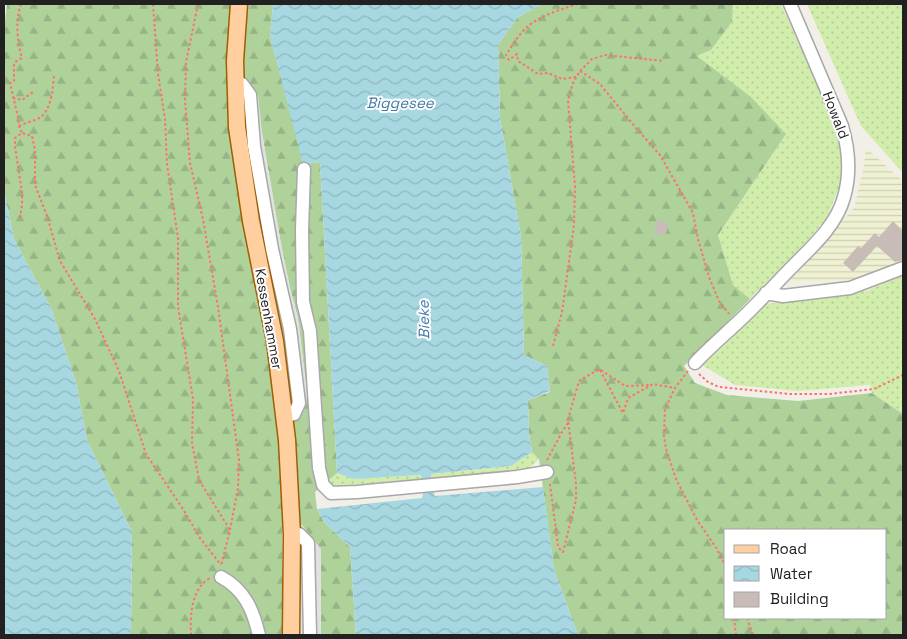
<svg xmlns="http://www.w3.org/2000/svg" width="907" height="639" font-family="'Space Grotesk',sans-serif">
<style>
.farmland{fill:url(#farmland-rules)}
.grass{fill:url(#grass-dots)}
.forest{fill:url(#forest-firs);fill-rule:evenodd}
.parking{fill:#e1e1e1}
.water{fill:url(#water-waves)}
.building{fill:#c7bdb6}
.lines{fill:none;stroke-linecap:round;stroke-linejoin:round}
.minor-casing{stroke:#a8a8a8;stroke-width:15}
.major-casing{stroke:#9e5f00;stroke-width:19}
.path{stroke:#ff706b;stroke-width:2;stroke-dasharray:2.5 2.5;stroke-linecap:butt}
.minor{stroke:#fff;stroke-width:12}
.major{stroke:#ffcf9f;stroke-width:16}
.labels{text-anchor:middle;stroke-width:4;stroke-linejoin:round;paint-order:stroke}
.street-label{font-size:14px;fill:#212121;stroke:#fff}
.water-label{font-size:15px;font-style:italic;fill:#427ba6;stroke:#fff}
</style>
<defs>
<pattern id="farmland-rules" width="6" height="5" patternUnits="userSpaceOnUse" patternTransform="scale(1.25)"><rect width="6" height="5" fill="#f0f1d3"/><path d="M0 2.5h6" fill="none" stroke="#ceceb5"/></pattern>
<pattern id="grass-dots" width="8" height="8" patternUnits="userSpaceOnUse" patternTransform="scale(1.25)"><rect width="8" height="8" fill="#d1edac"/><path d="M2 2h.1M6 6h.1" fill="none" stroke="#b3cb94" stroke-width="1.8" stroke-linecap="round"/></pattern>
<pattern id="forest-firs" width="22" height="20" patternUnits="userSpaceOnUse" patternTransform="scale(1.25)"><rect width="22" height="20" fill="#afd29b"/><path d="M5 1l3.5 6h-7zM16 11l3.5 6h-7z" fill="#96b485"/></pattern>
<pattern id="water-waves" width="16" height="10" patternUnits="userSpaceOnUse" patternTransform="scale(1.25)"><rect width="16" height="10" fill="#a7d7e1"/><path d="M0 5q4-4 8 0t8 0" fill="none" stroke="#8fb8c1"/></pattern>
</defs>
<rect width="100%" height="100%" fill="#f2eee8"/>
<!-- farmland -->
<path class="farmland" d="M866,148l37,33v85l-32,13 -84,4 67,-75 10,-41z"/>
<!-- grass -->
<path class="grass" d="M733,4h48l58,129 5,42 -17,42 -25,31 -52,51 -17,-14 -15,-50 68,-101 -89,-78 14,-6 21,-28z
M807,4h96v169l-42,-47z
M903,275v139l-31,-21 -2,-8 -73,6 -62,-6 -33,-20 28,-25 35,-36 101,-13z
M532,452l7,7 -7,7 -8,5 -93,10v-7l80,-8z
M337,473l16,6 68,-4 1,6 -89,9 -5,-9z"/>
<!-- forest -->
<path class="forest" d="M7,4h266l-3,32 34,128 16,-2 17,311 -22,19 2,17 7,13 26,25 6,88h-35l-24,-111 -15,1v110h-151l1,-103 -45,-92 -11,-58 -25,-74 -37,-69 -10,-48v-162zM258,95l4,38 19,111 9,44 8,30 9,76 -1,8 -14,21z
M542,4h191l-1,18 -21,28 -14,6 54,41 35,37 -68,101 15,50 17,14 -66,67 11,17 32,12 71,6 74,-8 31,21v221h-325l-24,-66 -15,-110 -7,-7 -3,-18 -1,-34 22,-8 -3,-26 -23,-11 -3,-118 -21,-119 -2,-73 20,-28zM726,530h160v88h-160z"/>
<!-- parking -->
<path class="parking" d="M240,74l18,21 4,38 19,111 9,44 8,30 9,76 -1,7 -13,23 -43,-247z
M297,524l5,1 19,24v86h-24z"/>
<!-- water -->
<path class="water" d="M273,4h269l-24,13 -20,28 2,73 21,119 3,118 23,11 3,25 -22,9 1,34 3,18 -21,14 -80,8c0,8 1,15 4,22l108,-9 11,82 24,66h-222l-6,-88 -26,-25 -7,-13 105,-11 2,-8 -3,-15 -68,4 -16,-6 -17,-311 -17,2 -33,-128z
M4,191l10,48 37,69 25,74 11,58 45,92 -1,103h-127z"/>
<!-- building -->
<path class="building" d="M657,220l12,3 -4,13 -11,-3z
M893,221l10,10v29l-8,2 -18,-16 -24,26 -10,-9 15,-17 3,2 14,-15 4,4z"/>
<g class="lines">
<defs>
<path id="minor" d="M235,82l7,2 8,11 4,51 18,103 18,80 9,74 -5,11 -10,3
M304,169l-2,61 1,72 7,29 9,137 4,17 8,8 26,-1 160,-15 30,-5
M766,293l17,3 67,-8 53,-20
M695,363c13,-14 27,-26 41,-39 21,-19 39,-40 59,-60 19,-19 42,-40 49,-67 7,-24 5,-47 -2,-71l-52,-122
M292,534h7l9,9 2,92
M221,577c24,13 32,33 38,58"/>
<path id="major" d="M239,4l-4,57 2,66 14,94 24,120 12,99 5,94 -1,101"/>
</defs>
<!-- minor casing -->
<use href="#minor" class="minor-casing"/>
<!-- major casing -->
<use href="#major" class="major-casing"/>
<!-- path -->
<path class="path" d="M21,4c-6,17 -4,37 1,54l-7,4 -1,3v16l-4,2 8,34 1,9 3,7
M153,4l5,70 7,45 2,45 11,74v69l15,92 -1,44 7,37 31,50
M198,4l-12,58 -1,38 5,63 13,56 15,88 21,153 -1,28 -8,42 -9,36
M580,71l12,-12 13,-4 58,6
M576,77l-14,2 -14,-6 -10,1 -20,-13 -1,-7 -8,6 -3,-5c6,-9 13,-21 21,-28 14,-12 33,-17 50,-23
M13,98l9,2 11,-8
M19,126c5,-3 18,-6 22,-9 11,-9 12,-30 13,-42
M20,218l2,-13v-13l-7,-45v-9l7,-5 10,3 3,14v35l12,31 13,45 35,58 24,52 27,83 37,55 17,29 21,27
M553,346l9,-34 12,-87 1,-38 -7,-87 5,-17 7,-12 20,13 36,44 24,27 33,58 5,26 11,38 10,24 10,13
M600,370l23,43 5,-15 25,-14 22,4
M601,370l24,16 26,-1
M688,371l-13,17 -10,21 -1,27 2,13 10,30 21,41 20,29 9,18
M699,374l9,8 11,5 71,7h39l45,-5 29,-14
M547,460l15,-28 6,-9
M550,484l8,62 3,5 2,1 13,-52v-16l-8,-65 11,-38 20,-12
M734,618l2,17
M747,618l6,17
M191,635c-1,-19 0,-46 19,-57"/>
<!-- minor -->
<use href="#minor" class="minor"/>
<!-- major -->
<use href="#major" class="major"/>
</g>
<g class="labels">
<!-- street labels -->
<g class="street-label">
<text transform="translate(836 115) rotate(69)" y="5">Howald</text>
<text transform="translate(269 319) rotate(80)" y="5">Kessenhammer</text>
</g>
<!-- water labels -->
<g class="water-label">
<text x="400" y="108">Biggesee</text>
<text transform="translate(424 320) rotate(-91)" y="5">Bieke</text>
</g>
</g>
<!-- border -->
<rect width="907" height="639" fill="none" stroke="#212121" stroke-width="10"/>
<!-- legend -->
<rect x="724" y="529" width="162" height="90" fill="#ffffff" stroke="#a6a6a6"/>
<rect x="734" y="545" width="25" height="8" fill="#ffcf9f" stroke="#a6a6a6"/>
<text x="770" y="554" font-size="15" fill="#212121">Road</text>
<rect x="734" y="566" width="25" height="15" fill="url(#water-waves)" stroke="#a6a6a6"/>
<text x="770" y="579" font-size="15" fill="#212121">Water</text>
<rect x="734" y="592" width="25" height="15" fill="#c7bdb6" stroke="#a6a6a6"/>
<text x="770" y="604" font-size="15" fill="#212121">Building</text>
</svg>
